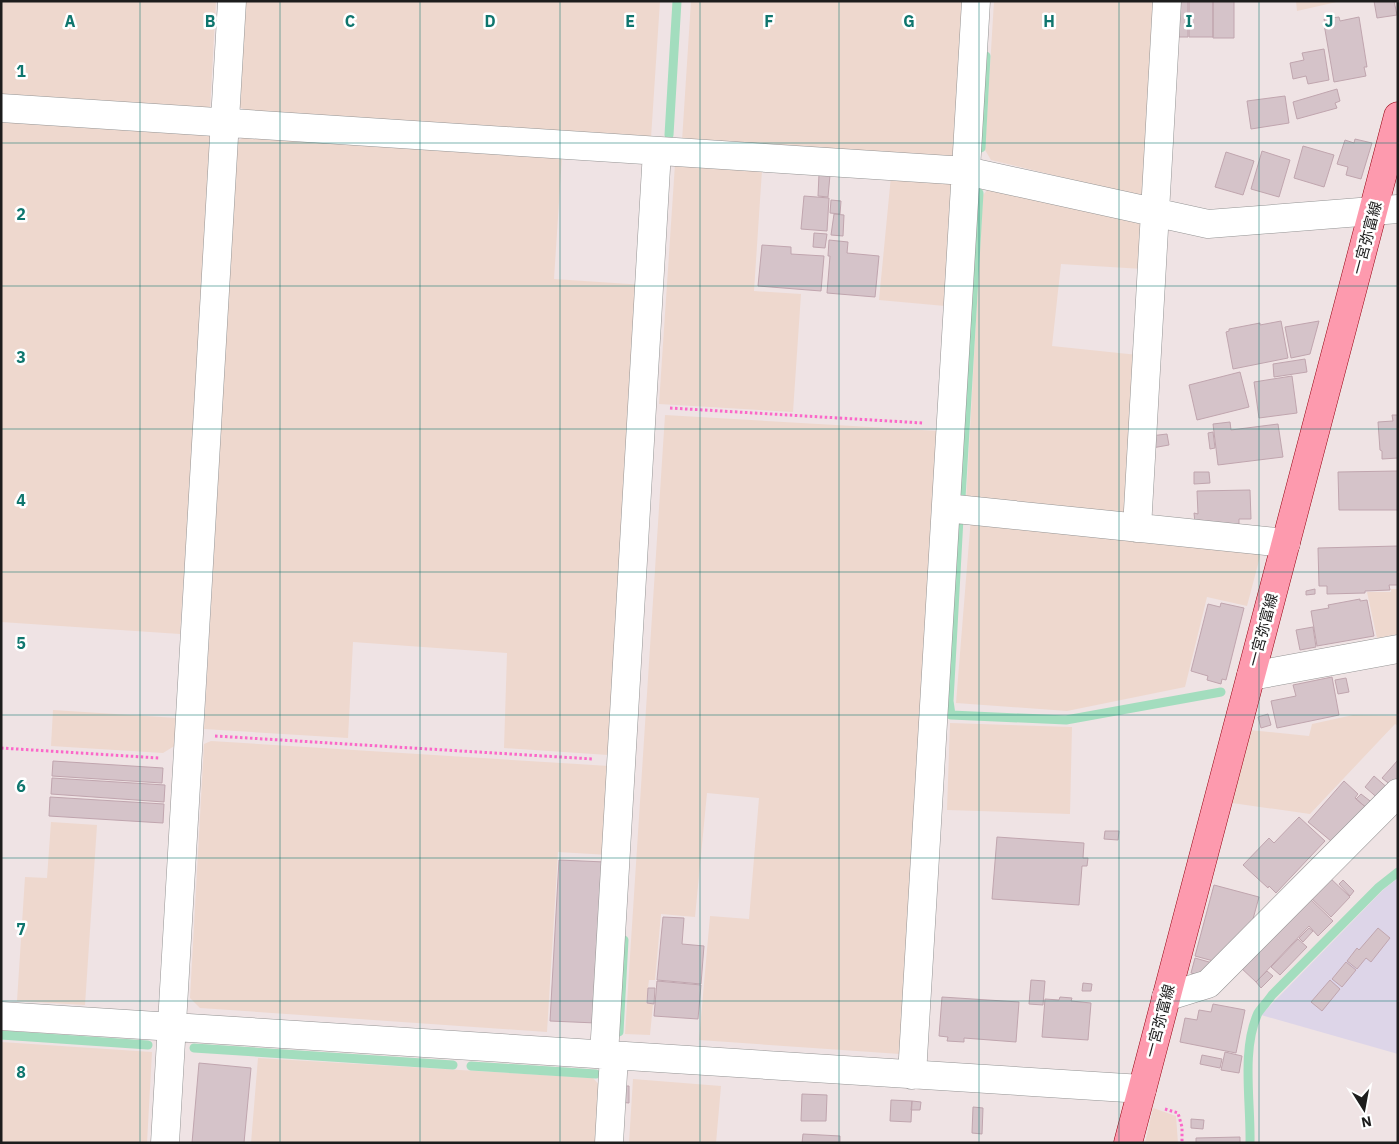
<svg xmlns="http://www.w3.org/2000/svg" width="1399" height="1144" font-family="'IBM Plex Sans','Noto Sans JP',sans-serif">
<style>
.industrial{fill:#ddd5e8}
.farmland{fill:#eed8ce}
.lines{fill:none;stroke-linecap:round;stroke-linejoin:round}
.stream{stroke:#a3ddbe;stroke-width:9}
.building{fill:#d5c3c9;stroke:#c0a5ae}
.minor-casing{stroke:#949494;stroke-width:29}
.major-casing{stroke:#97000f;stroke-width:29}
.path{stroke:#fb68c9;stroke-width:3;stroke-dasharray:2.5 2.5;stroke-linecap:butt}
.minor{stroke:#fff;stroke-width:28}
.major{stroke:#fd9aae;stroke-width:28}
.grid{fill:none;stroke:#0f766e;stroke-width:1;stroke-opacity:0.55}
.labels{text-anchor:middle;stroke-width:5;stroke-linejoin:round;paint-order:stroke}
.street-label{font-size:15px;fill:#1d1d1d;stroke:#fff}
.grid-label{font-size:16px;text-anchor:middle;font-weight:bold;fill:#0f766e;stroke:#fff;stroke-width:5;stroke-linejoin:round;paint-order:stroke}
</style>
<rect width="100%" height="100%" fill="#efe3e4"/>
<!-- industrial -->
<path class="industrial" d="M1398,878v176l-137,-39 122,-125z"/>
<!-- farmland -->
<path class="farmland" d="M1,1h215l-6,109 -209,-14z
M243,1h417l-9,137 -404,-27 -10,-5z
M691,1h272l-9,159 -272,-19z
M994,1h167l-12,187 -10,8 -148,-36 -6,-10z
M1296,1h45l-44,10z
M1,118l204,12 8,8 -33,496 -179,-12z
M246,135l316,21 -8,123 90,6 -36,470 -104,-7 3,-95 -154,-11 -5,96 -144,-9 33,-587z
M675,164l87,6 -8,121 47,3 -8,118 -134,-8z
M891,176l63,5 -9,125 -66,-6z
M989,188l149,32 8,11 -3,38 -82,-5 -9,82 86,9 -7,156 -9,9 -156,-18 17,-307z
M665,415l274,16 -39,623 -201,-14 11,-124 39,3 10,-121 -52,-5 -12,124 -34,-3 -6,66h-6l-3,23 7,1 -3,31 -25,-1z
M971,517l290,36 -14,53 -40,-9 -22,90 -118,24 -111,-8z
M1391,589h7v45l-21,4 -10,-46h24z
M53,710l124,8 -1,27 -13,8 -112,-7z
M1353,715l45,1v10l-3,-2 -85,90 -78,-11 17,-73 60,6 3,-12z
M950,723l122,4 -2,87 -123,-4z
M211,741l398,25v89l-51,-3 -11,180 -347,-24 -10,-10 14,-254z
M51,822l46,3 -12,180 -68,-4 8,-124 22,1z
M1,1042l151,10 -5,91h-146z
M258,1058l335,20 11,12 -3,53h-350z
M633,1079l88,7 -5,57h-87z
M1153,1108l23,8 2,27h-33z"/>
<g class="lines">
<!-- stream -->
<path class="stream" d="M669,135l8,-134
M981,148l5,-92
M961,498l18,-305
M959,518l-10,183 2,14 115,5 155,-28
M619,1032l5,-92
M1,1035l147,10
M194,1048l259,17
M471,1066l125,8
M1250,1143c1,-41 -9,-93 8,-130 4,-6 10,-12 14,-18l107,-108 19,-15"/>
</g>
<!-- building -->
<path class="building" d="M1175,1h13v36h-13z
M1189,1h24v36h-24z
M1213,1h21v37h-21z
M1374,1h20l3,14 -20,3z
M1339,17l1,4 19,-4 8,50h-3l2,9 -32,6 -10,-58h1l-1,-5z
M1324,49l5,31 -21,4 -2,-8 -13,3 -3,-16 14,-3 -2,-7z
M1337,89l3,12 -5,2 2,5 -40,11 -4,-17z
M1285,96l4,27 -38,6 -4,-28z
M1355,139l17,4 -11,36 -15,-4 2,-8 -11,-3 8,-24 9,3z
M1303,146l31,9 -10,32 -30,-9z
M1262,151l28,9 -11,37 -28,-8z
M1226,152l28,9 -11,34 -28,-8z
M819,174l11,1 -2,22 -10,-1z
M804,196l25,2 -2,33 -26,-2z
M831,200l10,1 -1,13 -10,-1z
M834,214l10,1 -1,21 -12,-1z
M814,233l13,1 -2,14 -12,-1z
M829,240l19,2 -1,11 32,3 -4,41 -48,-4 3,-37h-2z
M762,245l29,2v7l33,2 -3,35 -63,-5z
M1281,321l7,37 -55,11 -7,-37 3,-1v-2l31,-6v2z
M1319,321l-9,33 -19,4 -6,-31z
M1305,359l2,13 -33,5 -1,-13z
M1240,372l9,35 -52,13 -8,-35z
M1292,376l5,37 -38,5 -5,-36z
M1392,415h6v43l-16,1v-8l-2,-1 -2,-28 15,-1z
M1230,422l1,8 47,-6 5,33 -65,8 -5,-41z
M1213,432l2,16 -5,1 -2,-16z
M1167,434l2,11 -17,3 -2,-12z
M1398,471v39h-59l-1,-38z
M1194,472h15l1,11 -16,1z
M1250,490l1,29h-12v7l-44,-3 -1,-10 4,1 -1,-23z
M1398,546v39h-9l1,5 -25,1v2l-38,1v-8h-8l-1,-38z
M1315,589v5l-9,1v-4z
M1360,599v2l7,-1 7,36 -57,10 -6,-35 18,-3 -1,-3z
M1221,603l23,5 -18,72 -4,-1 -1,5 -14,-4 1,-4 -17,-5 17,-67 12,3z
M1313,627l3,20 -16,3 -4,-20z
M1332,677l7,38 -62,13 -6,-27 25,-5 -3,-11z
M1346,678l3,14 -11,2 -3,-14z
M1268,714l3,11 -10,3 -3,-11z
M1398,760v20l-6,6 -10,-8z
M53,761l110,7 -1,15 -110,-7z
M1374,776l16,14 -9,11 -16,-14z
M52,778l113,7 -1,17 -113,-8z
M1344,781l14,13 -3,4 14,12 -32,36 -29,-24z
M1361,794l13,10 -5,6 -13,-11z
M50,797l114,7 -1,19 -114,-7z
M1299,817l26,24 -49,52 -7,-7 -1,2 -25,-23 26,-27 5,5z
M1105,831h14l-1,9 -14,-1z
M997,837l87,6 -1,15h5l-1,8h-5l-3,39 -87,-6z
M559,860l46,2 -9,161 -46,-2z
M1328,876l22,21 -19,20 -22,-21z
M1343,880l11,11 -4,5 -11,-12z
M1214,885l45,12 -6,22 -36,43 -22,-6z
M1307,896l26,25 -15,15 -9,-10 -53,56 -17,-16z
M663,917l21,1 -2,26 22,2 -3,38 -44,-4z
M1309,928l4,3 -10,11 -4,-4z
M1378,928l12,10 -19,24 -5,-4 -9,11 -10,-8 10,-13 2,2z
M1298,939l9,8 -27,28 -9,-8z
M1195,958l21,6 -12,13 -13,-4z
M1346,962l10,8 -14,17 -10,-8z
M1267,971l6,5 -12,12 -5,-6z
M1031,980l14,1 -2,24 -14,-1z
M1330,980l10,9 -18,22 -11,-9z
M657,981l44,4 -3,34 -44,-3z
M1083,983l9,1 -1,7h-9z
M648,988h7l-1,16 -7,-1z
M942,997l77,5 -3,40 -52,-4v4l-17,-1 1,-4 -9,-1z
M1060,997l12,1 -1,3 20,2 -3,37 -46,-3 3,-38 14,1z
M1213,1004l32,6 -9,43 -56,-11 5,-24 12,2 2,-10 12,2z
M1225,1052l17,4 -3,17 -18,-3z
M1202,1055l20,4 -2,9 -20,-4z
M199,1063l52,5 -7,75h-52z
M620,1086h9v17l-10,-1z
M802,1094l25,1 -1,26h-25z
M891,1100l21,1 -1,21 -21,-1z
M912,1101l9,1 -1,8h-9z
M973,1107l10,1 -1,26 -10,-1z
M1191,1119l13,1 -1,9 -12,-1z
M803,1134l37,2v7h-38z
M1240,1137v6h-44v-5z"/>
<g class="lines">
<defs>
<path id="minor" d="M1,108l965,63 242,53 190,-15
M946,508l340,35
M1137,528l30,-527
M1251,676l147,-27
M1166,997l42,-13 190,-191
M1,1016l1141,73
M604,1055l53,-904
M912,1075l64,-1074
M165,1143l67,-1142
M609,1143l5,-87"/>
<path id="major" d="M1128,1143l270,-1027"/>
</defs>
<!-- minor casing -->
<use href="#minor" class="minor-casing"/>
<!-- major casing -->
<use href="#major" class="major-casing"/>
<!-- path -->
<path class="path" d="M670,408l253,15
M215,736l378,23
M1,748l158,10
M1165,1109l13,4 4,14v16"/>
<!-- minor -->
<use href="#minor" class="minor"/>
<!-- major -->
<use href="#major" class="major"/>
</g>
<!-- grid -->
<path class="grid" d="M140,1v1142M280,1v1142M420,1v1142M560,1v1142M700,1v1142M839,1v1142M979,1v1142M1119,1v1142M1259,1v1142M1,143h1397M1,286h1397M1,429h1397M1,572h1397M1,715h1397M1,858h1397M1,1001h1397"/>
<g class="labels">
<!-- street labels -->
<g class="street-label">
<text transform="translate(1367 238) rotate(-75)" y="5">一宮弥富線</text>
<text transform="translate(1263 630) rotate(-75)" y="5">一宮弥富線</text>
<text transform="translate(1160 1021) rotate(-75)" y="5">一宮弥富線</text>
</g>
</g>
<g class="grid-label">
<text x="70" y="27">A</text>
<text x="210" y="27">B</text>
<text x="350" y="27">C</text>
<text x="490" y="27">D</text>
<text x="630" y="27">E</text>
<text x="769" y="27">F</text>
<text x="909" y="27">G</text>
<text x="1049" y="27">H</text>
<text x="1189" y="27">I</text>
<text x="1329" y="27">J</text>
<text x="21" y="77">1</text>
<text x="21" y="220">2</text>
<text x="21" y="363">3</text>
<text x="21" y="506">4</text>
<text x="21" y="649">5</text>
<text x="21" y="792">6</text>
<text x="21" y="935">7</text>
<text x="21" y="1078">8</text>
</g>
<!-- border -->
<rect width="1399" height="1144" fill="none" stroke="#1d1d1d" stroke-width="5"/>
<!-- north arrow -->
<g transform="translate(1364 1109) rotate(169)" stroke="#ffffff" stroke-width="4" paint-order="stroke">
<path d="M0-4L9 19L0 12L-9 19Z" fill="#1d1d1d"/>
<text y="-8" font-size="14" font-weight="bold" text-anchor="middle" fill="#1d1d1d">N</text>
</g>
</svg>
